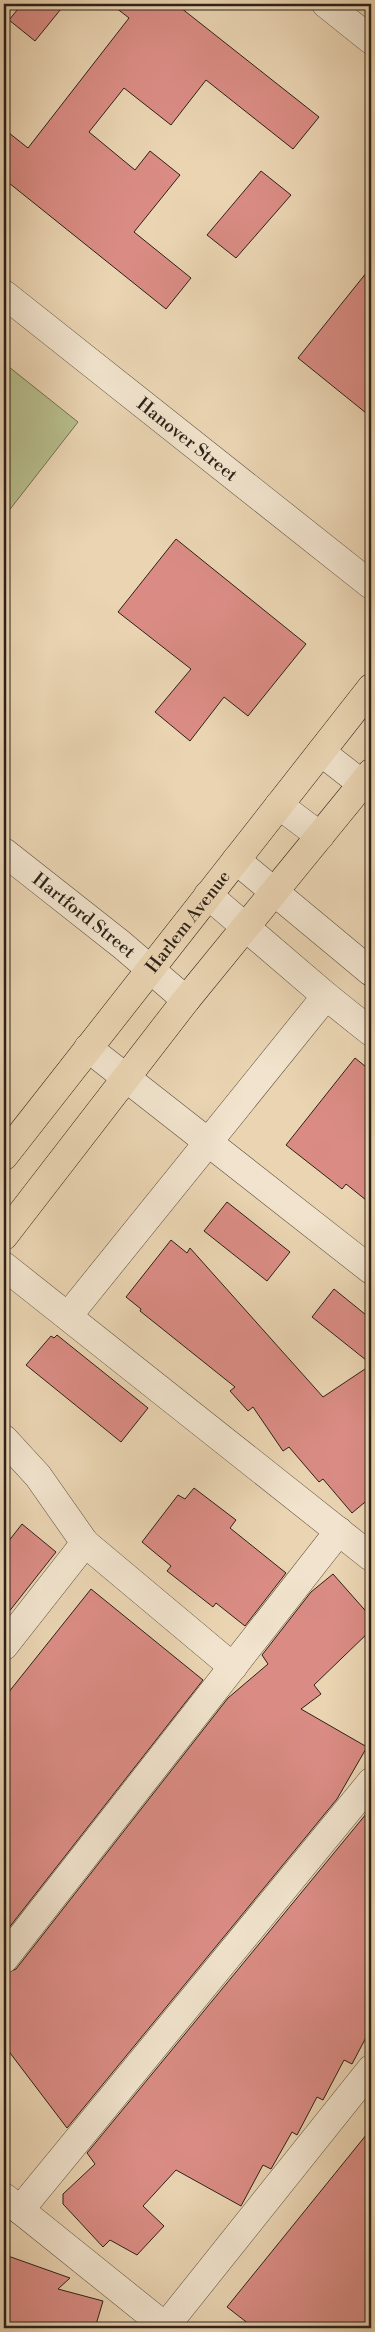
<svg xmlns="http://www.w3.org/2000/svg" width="375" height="2332" font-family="'Libre Bodoni',serif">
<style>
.green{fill:#b7bd8c;stroke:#726f52}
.building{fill:#da8c84;stroke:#2c2118}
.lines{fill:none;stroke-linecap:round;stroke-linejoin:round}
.minor-casing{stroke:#5c4e3e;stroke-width:29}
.major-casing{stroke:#2c2118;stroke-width:29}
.minor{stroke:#f1e3cd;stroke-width:28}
.major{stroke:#ead4b2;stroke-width:28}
.labels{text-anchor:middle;stroke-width:4;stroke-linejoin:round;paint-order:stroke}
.street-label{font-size:18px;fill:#2c2118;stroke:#f1e3cd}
</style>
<rect width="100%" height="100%" fill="#ead4b2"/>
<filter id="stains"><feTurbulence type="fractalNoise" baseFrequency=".004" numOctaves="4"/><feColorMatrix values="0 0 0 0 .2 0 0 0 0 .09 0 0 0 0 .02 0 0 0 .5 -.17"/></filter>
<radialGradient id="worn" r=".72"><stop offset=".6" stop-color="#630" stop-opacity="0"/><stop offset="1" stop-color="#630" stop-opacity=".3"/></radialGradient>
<!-- green -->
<path class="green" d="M4,363l74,59 -74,95z"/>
<!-- building -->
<path class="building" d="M22,4h43l-30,37 -26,-21z
M111,4h65l143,113 -26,32 -87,-69 -35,45 -47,-37 -35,44 46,38 15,-19 30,24 -46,57 57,46 -25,31 -162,-130v-50l24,19 101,-130z
M261,171l30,24 -55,63 -29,-23z
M371,267v150l-73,-59z
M176,539l130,105 -58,72 -24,-19 -34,44 -35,-29 36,-43 -73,-57z
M355,1058l16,13v133l-25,-20 -4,5 -56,-44z
M227,1202l63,50 -23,29 -63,-50z
M171,1240l16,13 3,-5 133,149 48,-32v132l-19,16 -29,-34 -4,3 -30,-35 -6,4 -30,-44 -5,4 -18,-20 5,-4 -95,-76 1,-2 -15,-12z
M334,1289l37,30v45l-59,-47z
M57,1335l91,73 -27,34 -95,-77 25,-29 3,2z
M194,1488l42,32 -6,8 56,45 -41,53 -29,-23 -3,4 -46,-36 4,-5 -29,-24 36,-47 7,4z
M22,1524l34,28 -52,66v-71z
M333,1574l38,43v13l-57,55 7,9 -20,15 66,38 -30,52 -270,329 -63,-83v-71l12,-5 212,-271 40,-34 -6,-9 49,-63z
M91,1589l112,91 -199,254v-236z
M371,1808v220l-19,36 -8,-4 -21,40 -6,-3 -20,38 -5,-3 -21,37 -8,-4 -22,41 -65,-36 -33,36 21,20 -27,29 -27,-15 -7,7 -40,-43v-10l32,-30 -8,-11z
M371,2129v187l-10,12h-107l-27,-21z
M8,2256l62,22 -12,11 45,12 -8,27h-91v-58z"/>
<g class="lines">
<defs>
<g id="minor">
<path d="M326,4l45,36"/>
<path id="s1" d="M4,294l367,291"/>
<path d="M321,752l50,39"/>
<path d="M279,805l41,31"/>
<path id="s2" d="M4,852l118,93 64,55"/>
<path d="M236,860l135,112"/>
<path d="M326,996l45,36"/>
<path d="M88,1048l283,222"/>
<path d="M4,1266l367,291"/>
<path d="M68,1316l258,-320 -118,-101"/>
<path d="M4,1439l34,37 47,67 -81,103"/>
<path d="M85,1543l148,124"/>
<path d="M4,1959l335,-428"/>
<path d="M4,2197l163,131"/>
<path d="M20,2210l351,-428"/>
<path d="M165,2327l206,-258"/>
</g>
<g id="major">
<path id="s3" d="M4,1156l367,-468"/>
<path d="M4,1236l182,-236 185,-227"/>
</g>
</defs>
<!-- minor casing -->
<use href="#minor" class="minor-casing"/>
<!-- major casing -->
<use href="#major" class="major-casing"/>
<!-- minor -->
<use href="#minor" class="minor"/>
<!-- major -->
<use href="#major" class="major"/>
</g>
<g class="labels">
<!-- street labels -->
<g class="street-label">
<text dy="6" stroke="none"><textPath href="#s1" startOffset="234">Hanover Street</textPath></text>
<text dy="6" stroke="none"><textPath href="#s2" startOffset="102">Hartford Street</textPath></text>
<text dy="6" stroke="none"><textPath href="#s3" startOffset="298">Harlem Avenue</textPath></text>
</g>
</g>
<!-- margin -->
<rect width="375" height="2332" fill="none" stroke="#ead4b2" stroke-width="20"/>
<rect x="5" y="5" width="365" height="2322" fill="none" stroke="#2c2118" stroke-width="2.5"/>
<rect x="10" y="10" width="355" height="2312" fill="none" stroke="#2c2118"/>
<rect width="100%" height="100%" filter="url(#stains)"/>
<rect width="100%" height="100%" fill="url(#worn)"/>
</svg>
